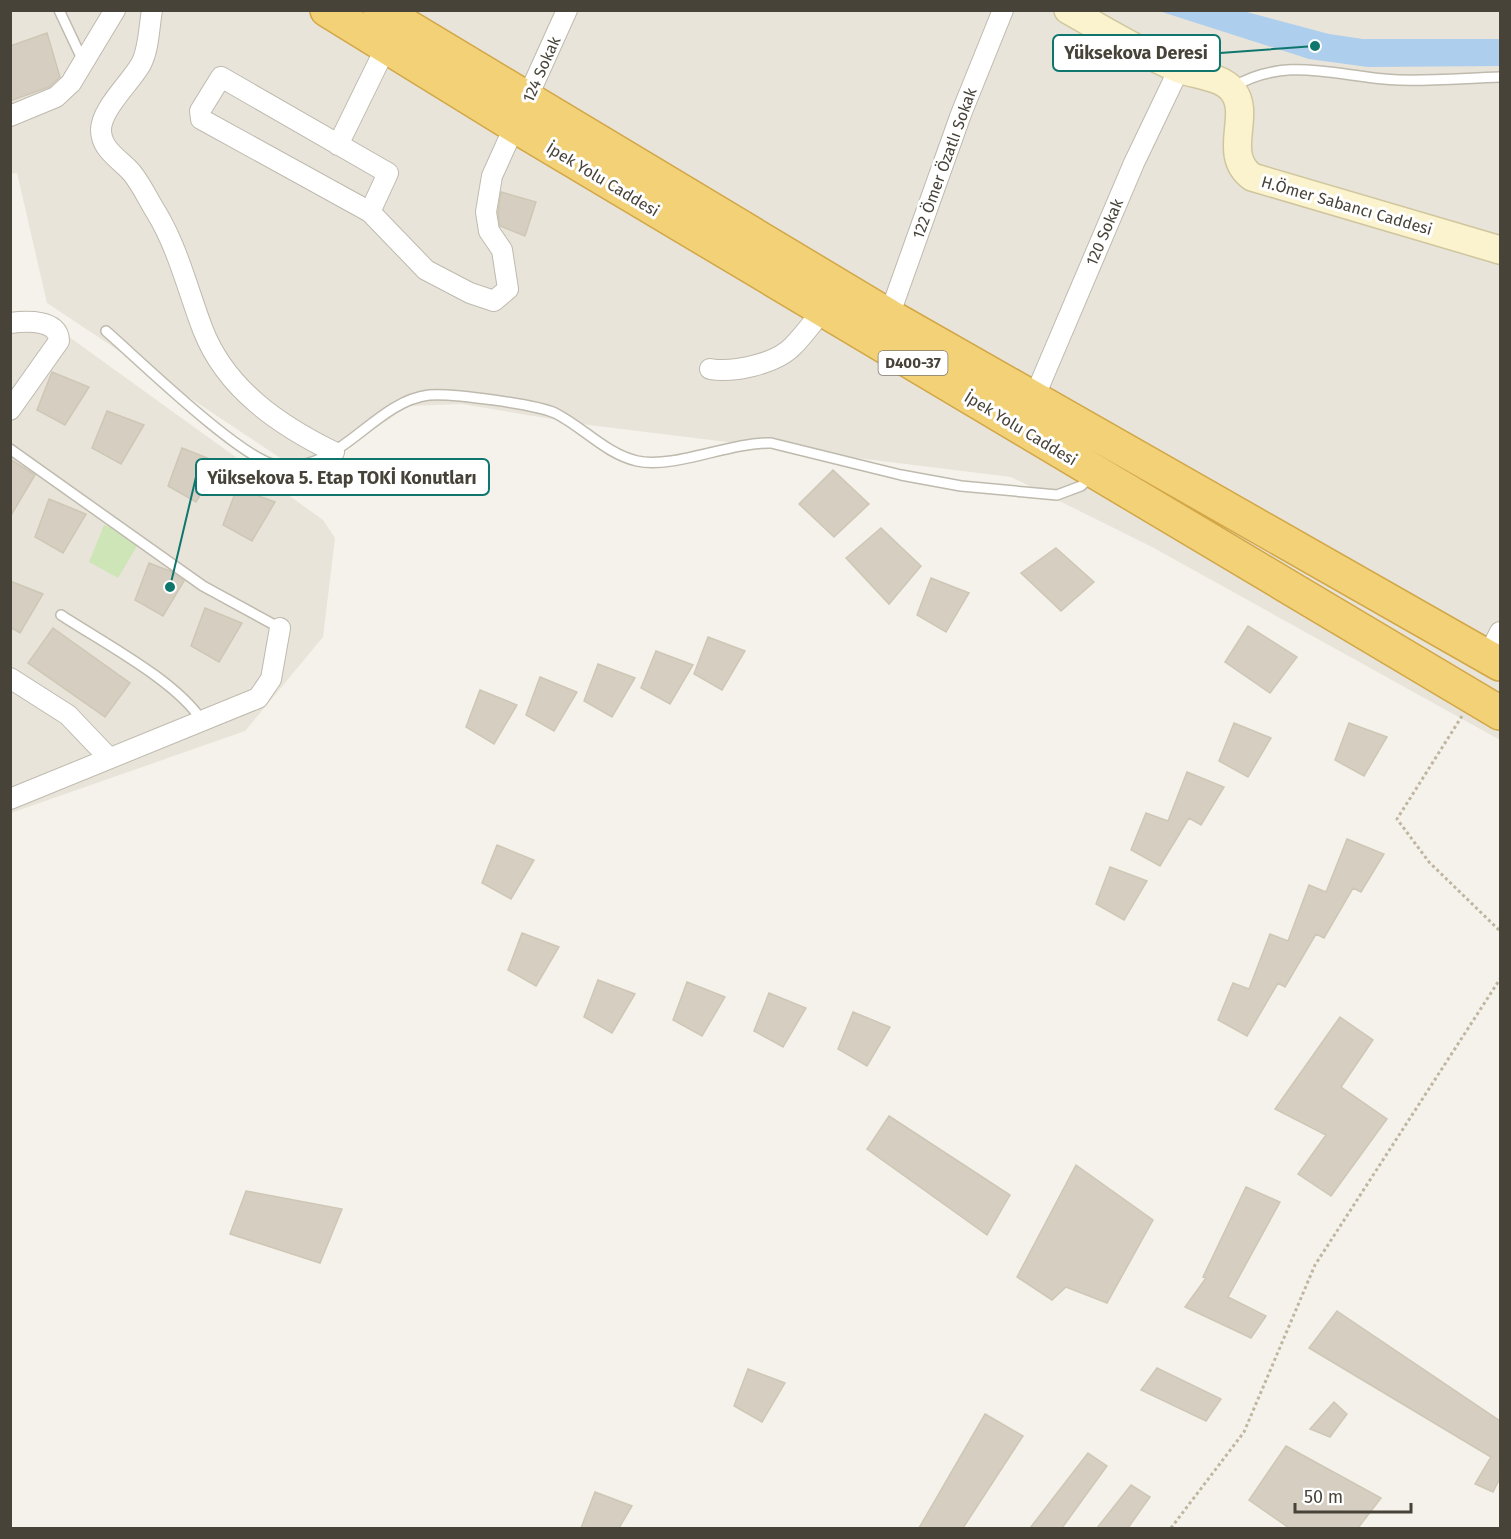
<svg xmlns="http://www.w3.org/2000/svg" width="1511" height="1539" font-family="'Fira Sans',sans-serif">
<style>
.residential{fill:#e8e4d9}
.green{fill:#cee5b7}
.water{fill:#adceec}
.building{fill:#d5cec1;stroke:#cfc7b5;stroke-width:1.5}
.lines{fill:none;stroke-linecap:round;stroke-linejoin:round}
.lane-casing{stroke:#bfbaae;stroke-width:12}
.street-casing{stroke:#bfbaae;stroke-width:22}
.secondary-casing{stroke:#d0c69e;stroke-width:30}
.highway-casing{stroke:#d2a747;stroke-width:36}
.path{stroke:#c0b6a0;stroke-width:3;stroke-dasharray:3 3;stroke-linecap:butt}
.lane{stroke:#fff;stroke-width:9}
.street{stroke:#fff;stroke-width:20}
.secondary{stroke:#fbf3ce;stroke-width:27}
.highway{stroke:#f3d177;stroke-width:33}
.labels{text-anchor:middle;stroke-width:6;stroke-linejoin:round;paint-order:stroke}
.shield{fill:#fff;stroke:#7f7b74;stroke-width:1.5}
.shield-label{font-size:15px;font-weight:bold;fill:#484339}
.street-label{font-size:16px;fill:#484339;stroke:#fff}
.leader{fill:none;stroke:#0f766e;stroke-width:2}
.callout-dot{fill:#0f766e;stroke:#fff;stroke-width:2}
.callout{fill:#fff;stroke:#0f766e;stroke-width:2}
.callout-label{font-size:18px;text-anchor:middle;font-weight:bold;fill:#484339}
</style>
<rect width="100%" height="100%" fill="#f4f2eb"/>
<!-- residential -->
<path class="residential" d="M11,11h1489v729l-348,-193 -141,-70 -430,-53 -119,-20 -53,2 -46,30 -72,29 -244,-162 -30,-130 -6,1z
M10,317l44,9 269,194 12,18 -12,99 -78,94 -234,82z"/>
<!-- green -->
<path class="green" d="M104,525l37,14 -23,39 -29,-16z"/>
<!-- water -->
<path class="water" d="M1159,11h84l86,23 34,5h137v27l-132,1 -59,-8z"/>
<!-- building -->
<path class="building" d="M47,33l13,44 -11,10 -39,14v-55z
M501,192l35,10 -11,34 -25,-10 -2,-14z
M52,372l37,15 -24,38 -28,-15z
M107,411l37,14 -23,39 -29,-16z
M182,448l38,15 -24,39 -28,-16z
M10,459l25,16 -25,42z
M833,470l36,34 -35,33 -35,-33z
M237,488l38,14 -23,39 -29,-16z
M49,499l37,15 -23,39 -28,-16z
M881,528l40,38 -32,38 -43,-46z
M1056,548l38,34 -33,29 -40,-38z
M149,563l21,8 14,10 -21,35 -28,-16z
M931,578l38,15 -23,39 -29,-17z
M10,581l33,13 -23,39 -10,-6z
M205,608l37,15 -23,39 -28,-16z
M1248,626l49,31 -27,36 -45,-31z
M53,628l77,55 -25,34 -77,-54z
M708,637l37,14 -23,39 -28,-16z
M656,651l37,14 -23,39 -29,-16z
M598,664l37,14 -23,39 -28,-16z
M540,677l37,15 -23,39 -28,-16z
M480,690l37,15 -23,39 -28,-17z
M1234,723l37,15 -23,39 -29,-16z
M1349,723l38,14 -23,39 -29,-16z
M1187,772l37,15 -23,38 -12,-7 -29,48 -29,-16 15,-37 22,8z
M1347,839l37,15 -23,38 -8,-4 -29,50 -8,-4 -31,53 -7,-4 -31,53 -29,-16 15,-37 16,6 21,-55 18,7 21,-56 17,7z
M497,845l37,15 -23,39 -29,-16z
M1110,867l37,14 -23,39 -28,-16z
M522,933l37,14 -23,39 -28,-16z
M598,980l37,14 -23,39 -28,-16z
M687,982l38,15 -23,39 -29,-16z
M769,993l37,15 -23,39 -29,-16z
M853,1012l37,15 -23,39 -29,-17z
M1340,1017l33,23 -32,47 46,32 -56,77 -33,-22 28,-39 -51,-26z
M889,1116l121,79 -23,40 -120,-86z
M1076,1165l77,55 -46,83 -41,-16 -14,13 -35,-23z
M1246,1187l34,15 -52,95 38,19 -15,22 -66,-31 21,-29 -3,-1z
M246,1191l96,18 -22,54 -90,-29z
M1337,1311l163,110v57l-7,14 -18,-8 16,-27 -182,-109z
M1157,1368l64,31 -15,22 -65,-31z
M748,1369l37,14 -23,39 -28,-16z
M1334,1402l13,12 -17,23 -20,-8z
M985,1414l38,22 -60,92h-44z
M1286,1446l95,52 -23,30h-69l-40,-28z
M1088,1453l19,13 -45,62h-32z
M1131,1485l19,12 -22,31h-31z
M595,1492l37,14 -13,22h-38z"/>
<g class="lines">
<defs>
<path id="lane" d="M59,10l24,51
M1233,87c55,-33 107,-9 166,-7 34,1 68,-2 101,-3
M106,331c32,28 135,128 170,134 63,11 96,-63 153,-70 23,-2 105,9 126,18 28,14 51,41 82,48 38,8 92,-19 134,-18l130,32 60,11 96,9 24,-9 11,-10
M10,449l193,137 77,42
M61,615c41,27 116,66 141,106"/>
<path id="street" d="M152,10c-3,17 -3,39 -11,54 -10,18 -40,45 -40,66 0,20 19,29 31,43 9,11 16,26 24,39 22,36 32,79 47,118 23,59 76,95 131,122
M10,116l46,-19 15,-14 44,-73
M338,145l48,-98
M370,212l18,-39 -167,-96 -21,34 1,8 169,93 56,58 44,23 24,8 14,-12 -6,-39 -13,-19 -3,-19 6,-36 75,-166
M889,316l72,-202 42,-104
M10,323c16,-2 49,-4 49,18l-49,69
M710,369c23,4 66,-5 83,-23 11,-11 20,-24 30,-36
M1034,398l100,-235 45,-94
M1488,656l12,-24
M10,678l58,37 41,43
M10,799l248,-101 13,-19 9,-51"/>
<path id="secondary" d="M1068,10c36,20 73,43 111,59 16,6 43,7 54,22 19,24 -12,63 19,86l248,73"/>
<path id="highway" d="M327,10l188,116 985,587
M380,10l509,306 611,348"/>
</defs>
<!-- lane casing -->
<use href="#lane" class="lane-casing"/>
<!-- street casing -->
<use href="#street" class="street-casing"/>
<!-- secondary casing -->
<use href="#secondary" class="secondary-casing"/>
<!-- highway casing -->
<use href="#highway" class="highway-casing"/>
<!-- path -->
<path class="path" d="M1462,716l-65,103 32,43 71,69
M1171,1528l73,-96 71,-167 185,-286"/>
<!-- lane -->
<use href="#lane" class="lane"/>
<!-- street -->
<use href="#street" class="street"/>
<!-- secondary -->
<use href="#secondary" class="secondary"/>
<!-- highway -->
<use href="#highway" class="highway"/>
</g>
<g class="labels">
<!-- shield labels -->
<rect class="shield" x="878.5" y="351" width="69" height="24" rx="4.5"/>
<g class="shield-label">
<text x="913" y="368">D400-37</text>
</g>
<!-- street labels -->
<g class="street-label">
<text transform="translate(541 69) rotate(-66)" y="6">124 Sokak</text>
<text transform="translate(944 163) rotate(-70)" y="6">122 Ömer Özatlı Sokak</text>
<text transform="translate(603 179) rotate(31)" y="6">İpek Yolu Caddesi</text>
<text transform="translate(1347 205) rotate(16)" y="6">H.Ömer Sabancı Caddesi</text>
<text transform="translate(1104 232) rotate(-67)" y="6">120 Sokak</text>
<text transform="translate(1021 428) rotate(31)" y="6">İpek Yolu Caddesi</text>
</g>
</g>
<!-- callouts -->
<path class="leader" d="M1315 46L1220 53M170 587L196 477"/>
<g class="callout-dot">
<circle cx="1315" cy="46" r="6"/>
<circle cx="170" cy="587" r="6"/>
</g>
<g class="callout">
<rect x="1053" y="35" width="167" height="36" rx="6"/>
<rect x="196" y="459" width="293" height="36" rx="6"/>
</g>
<g class="callout-label">
<text x="1136" y="59">Yüksekova Deresi</text>
<text x="342" y="484">Yüksekova 5. Etap TOKİ Konutları</text>
</g>
<!-- border -->
<rect width="1511" height="1539" fill="none" stroke="#484339" stroke-width="24"/>
<!-- scale -->
<path d="M1295 1503v9h116v-9" fill="none" stroke="#484339" stroke-width="3"/>
<text x="1304" y="1503" font-size="18" fill="#484339" stroke="#ffffff" stroke-width="4.5" paint-order="stroke">50 m</text>
</svg>
